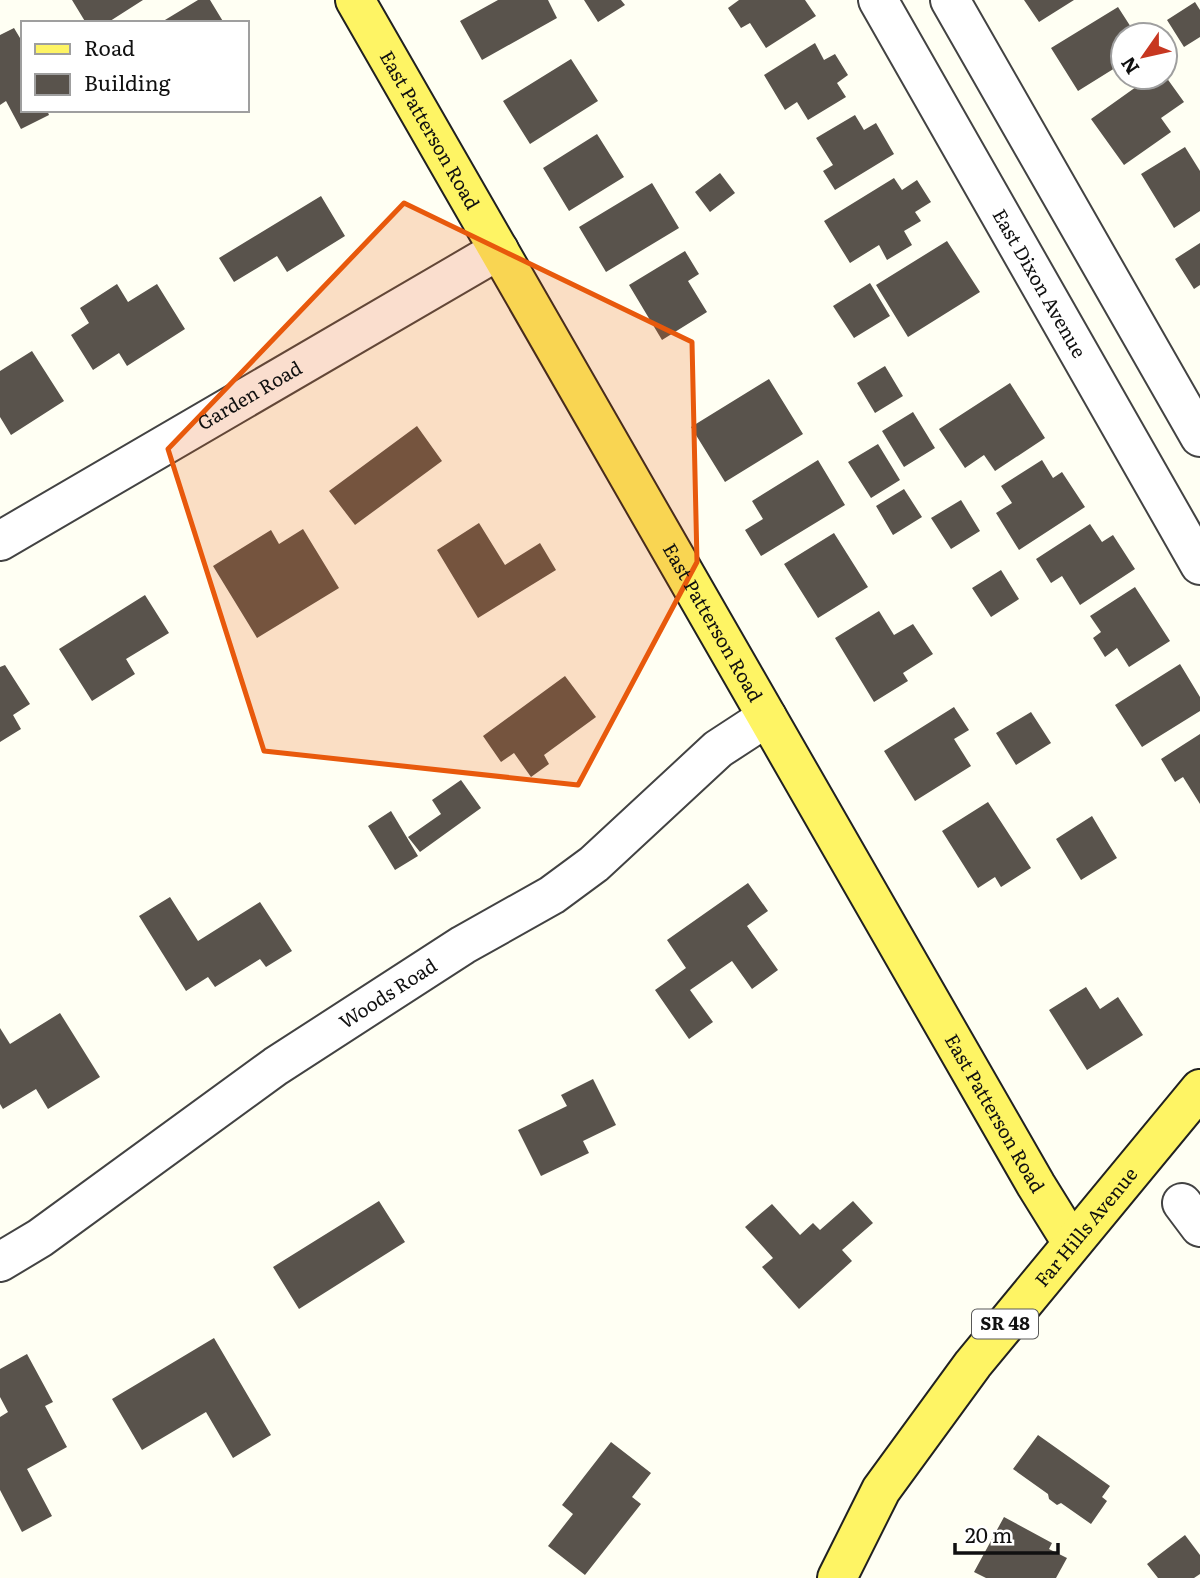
<svg xmlns="http://www.w3.org/2000/svg" width="1200" height="1578" font-family="Literata,serif">
<style>
.building{fill:#59534c}
.lines{fill:none;stroke-linecap:round;stroke-linejoin:round}
.minor-casing{stroke:#434343;stroke-width:42}
.major-casing{stroke:#212121;stroke-width:42}
.minor{stroke:#fff;stroke-width:38}
.major{stroke:#fef464;stroke-width:38}
.marked{fill:#e8590c;fill-opacity:0.2;stroke:#e8590c;stroke-width:5;stroke-linejoin:round}
.labels{text-anchor:middle;stroke-width:7;stroke-linejoin:round;paint-order:stroke}
.shield{fill:#fff;stroke:#585858;stroke-width:2}
.shield-label{font-size:18px;font-weight:bold;fill:#101010}
.street-label{font-size:19px;fill:#101010;stroke:#fff}
</style>
<rect width="100%" height="100%" fill="#fffff3"/>
<!-- building -->
<path class="building" d="M72,0h71l-36,23h-21z
M198,0h12l14,23h-64z
M498,0h50l9,18 -75,42 -22,-39z
M584,0h37l4,5 -27,17z
M739,0h66l11,16 -50,32 -16,-25 -9,5 -13,-20z
M1024,0h50l-35,22z
M1195,2l5,8v27l-16,10 -17,-27z
M1118,7l18,28h-13v28l-45,28 -27,-43z
M14,28l9,15v67h24l2,5 -28,14 -15,-28 -6,4v-70z
M815,43l9,17 11,-6 13,21 -11,8 9,14 -38,23 -11,-18 -12,8 -21,-35z
M571,59l27,42 -68,43 -27,-43z
M1150,77h16l18,25 -23,16 10,14 -47,33 -33,-46z
M855,115l9,15 12,-7 18,31 -59,36 -12,-19 10,-6 -17,-27z
M597,134l27,43 -55,34 -26,-43z
M1185,147l15,24v40l-26,17 -33,-54z
M720,173l15,20 -25,19 -15,-20z
M894,178l8,12 15,-10 14,22 -16,10 6,9 -17,10 8,14 -25,15 -8,-15 -29,18 -26,-42z
M652,183l27,45 -73,44 -27,-45z
M321,196l24,40 -58,36 -10,-16 -43,26 -15,-24z
M947,241l33,51 -72,45 -32,-52z
M1200,243v42l-6,4 -19,-30z
M685,251l14,23 -11,7 19,31 -45,28 -33,-55z
M870,283l20,33 -36,22 -21,-32z
M117,284l11,18 29,-18 28,45 -58,37 -8,-13 -26,17 -22,-35 18,-12 -9,-15z
M32,351l32,50 -53,34 -11,-18v-46z
M885,366l18,30 -28,17 -18,-30z
M769,379l34,55 -78,48 -34,-55z
M1010,383l35,55 -50,33 -11,-16 -19,13 -26,-39z
M913,412l22,36 -31,19 -22,-36z
M417,426l25,35 -87,64 -26,-34z
M878,444l22,36 -29,18 -23,-36z
M818,460l27,45 -84,51 -16,-26 18,-11 -11,-18z
M1042,460l11,18 9,-6 23,35 -66,43 -23,-37 16,-10 -11,-17z
M904,489l18,28 -29,18 -17,-29z
M961,500l19,31 -29,18 -20,-31z
M479,523l26,42 35,-22 16,27 -78,48 -41,-68z
M1090,524l12,18 11,-7 22,34 -55,36 -18,-29 -11,7 -15,-24z
M303,529l36,59 -82,50 -44,-72 58,-36 8,14z
M834,533l34,54 -50,31 -34,-54z
M1001,570l18,29 -28,18 -19,-29z
M1135,587l35,54 -41,26 -12,-19 -12,9 -12,-19 8,-6 -11,-16z
M145,595l24,38 -43,26 9,15 -43,27 -33,-52z
M879,611l15,24 19,-11 20,30 -30,19 5,8 -34,21 -39,-64z
M1180,664l20,33v14l-58,36 -27,-42z
M5,665l25,39 -17,11 8,14 -21,13v-75z
M565,676l31,41 -52,38 5,9 -18,13 -17,-24 -13,9 -18,-26z
M954,707l15,23 -15,9 17,27 -56,35 -31,-50z
M1031,712l20,31 -35,22 -20,-32z
M1200,734v70l-17,-27 -8,5 -14,-23z
M461,780l20,28 -61,44 -12,-15 33,-23 -9,-14z
M988,802l43,66 -30,19 -6,-10 -17,11 -36,-57z
M391,811l27,45 -23,14 -27,-44z
M1092,816l25,42 -36,22 -25,-41z
M748,883l20,28 -21,15 31,44 -26,19 -20,-28 -42,29 23,32 -24,17 -34,-49 31,-22 -19,-28z
M170,897l28,44 62,-39 32,49 -26,16 -6,-8 -45,28 -7,-10 -22,14 -47,-75z
M1086,987l14,22 18,-12 25,38 -56,35 -38,-60z
M60,1013l40,64 -52,32 -12,-20 -33,20 -3,-5v-76l10,16z
M593,1079l23,46 -33,16 6,12 -48,23 -23,-46 49,-24 -6,-11z
M379,1201l26,41 -106,67 -26,-42z
M853,1201l20,22 -31,27 10,11 -53,48 -37,-42 11,-9 -28,-31 27,-23 28,31 13,-12 7,7z
M214,1338l57,97 -38,23 -27,-46 -64,38 -30,-51z
M27,1354l26,48 -8,4 22,41 -40,22 25,47 -30,16 -22,-42v-73l8,-5 -8,-15v-28z
M1038,1435l72,51 -8,11 5,4 -16,23 -30,-21 -4,2 -8,-6 -1,-5 -35,-25z
M611,1442l40,31 -19,24 9,7 -56,71 -37,-29 25,-32 -11,-9z
M1004,1517l48,26 -3,6 18,9 -11,20h-70l-12,-6z
M1185,1535l15,20v19l-6,4h-36l-11,-14z"/>
<g class="lines">
<defs>
<g id="minor">
<path id="s1" d="M878,0l322,565"/>
<path d="M950,0l250,437"/>
<path id="s2" d="M0,541l499,-291"/>
<path d="M1182,1203l18,24"/>
<path id="s3" d="M0,1262l40,-24 236,-172 187,-121 89,-50 42,-31 124,-115 49,-32"/>
</g>
<g id="major">
<path id="s4" d="M355,0l681,1185 36,58"/>
<path id="s5" d="M837,1578l44,-88 92,-126 227,-275"/>
</g>
</defs>
<!-- minor casing -->
<use href="#minor" class="minor-casing"/>
<!-- major casing -->
<use href="#major" class="major-casing"/>
<!-- minor -->
<use href="#minor" class="minor"/>
<!-- major -->
<use href="#major" class="major"/>
</g>
<!-- marked area -->
<path class="marked" d="M404,203l288,139 5,220 -119,223 -314,-34 -96,-302z"/>
<g class="labels">
<!-- shield labels -->
<rect class="shield" x="972" y="1309.5" width="66" height="29" rx="5"/>
<g class="shield-label">
<text x="1005" y="1330">SR 48</text>
</g>
<!-- street labels -->
<g class="street-label">
<text dy="7" stroke="none"><textPath href="#s4" startOffset="150">East Patterson Road</textPath></text>
<text dy="7" stroke="none"><textPath href="#s1" startOffset="326">East Dixon Avenue</textPath></text>
<text dy="7" stroke="none"><textPath href="#s2" startOffset="289">Garden Road</textPath></text>
<text dy="7" stroke="none"><textPath href="#s4" startOffset="718">East Patterson Road</textPath></text>
<text dy="7" stroke="none"><textPath href="#s3" startOffset="472">Woods Road</textPath></text>
<text dy="7" stroke="none"><textPath href="#s4" startOffset="1284">East Patterson Road</textPath></text>
<text dy="7" stroke="none"><textPath href="#s5" startOffset="432">Far Hills Avenue</textPath></text>
</g>
</g>
<!-- legend -->
<rect x="21" y="21" width="228" height="91" fill="#ffffff" stroke="#9f9f9f" stroke-width="2"/>
<rect x="35" y="44" width="35" height="10" fill="#fef464" stroke="#9f9f9f" stroke-width="2"/>
<text x="84" y="56" font-size="21" fill="#101010">Road</text>
<rect x="35" y="74" width="35" height="21" fill="#59534c" stroke="#9f9f9f" stroke-width="2"/>
<text x="84" y="91" font-size="21" fill="#101010">Building</text>
<!-- north arrow -->
<g transform="translate(1144 56) rotate(236)"><circle r="33" fill="#ffffff" stroke="#9f9f9f" stroke-width="2"/>
<path d="M0-5L12 26L0 18L-12 26Z" fill="#c73721"/>
<text y="-10" font-size="19" font-weight="bold" text-anchor="middle" fill="#101010">N</text>
</g>
<!-- scale -->
<path d="M955 1543v10h103v-10" fill="none" stroke="#101010" stroke-width="3.5"/>
<text x="965" y="1543" font-size="21" fill="#101010" stroke="#ffffff" stroke-width="5" paint-order="stroke">20 m</text>
</svg>
